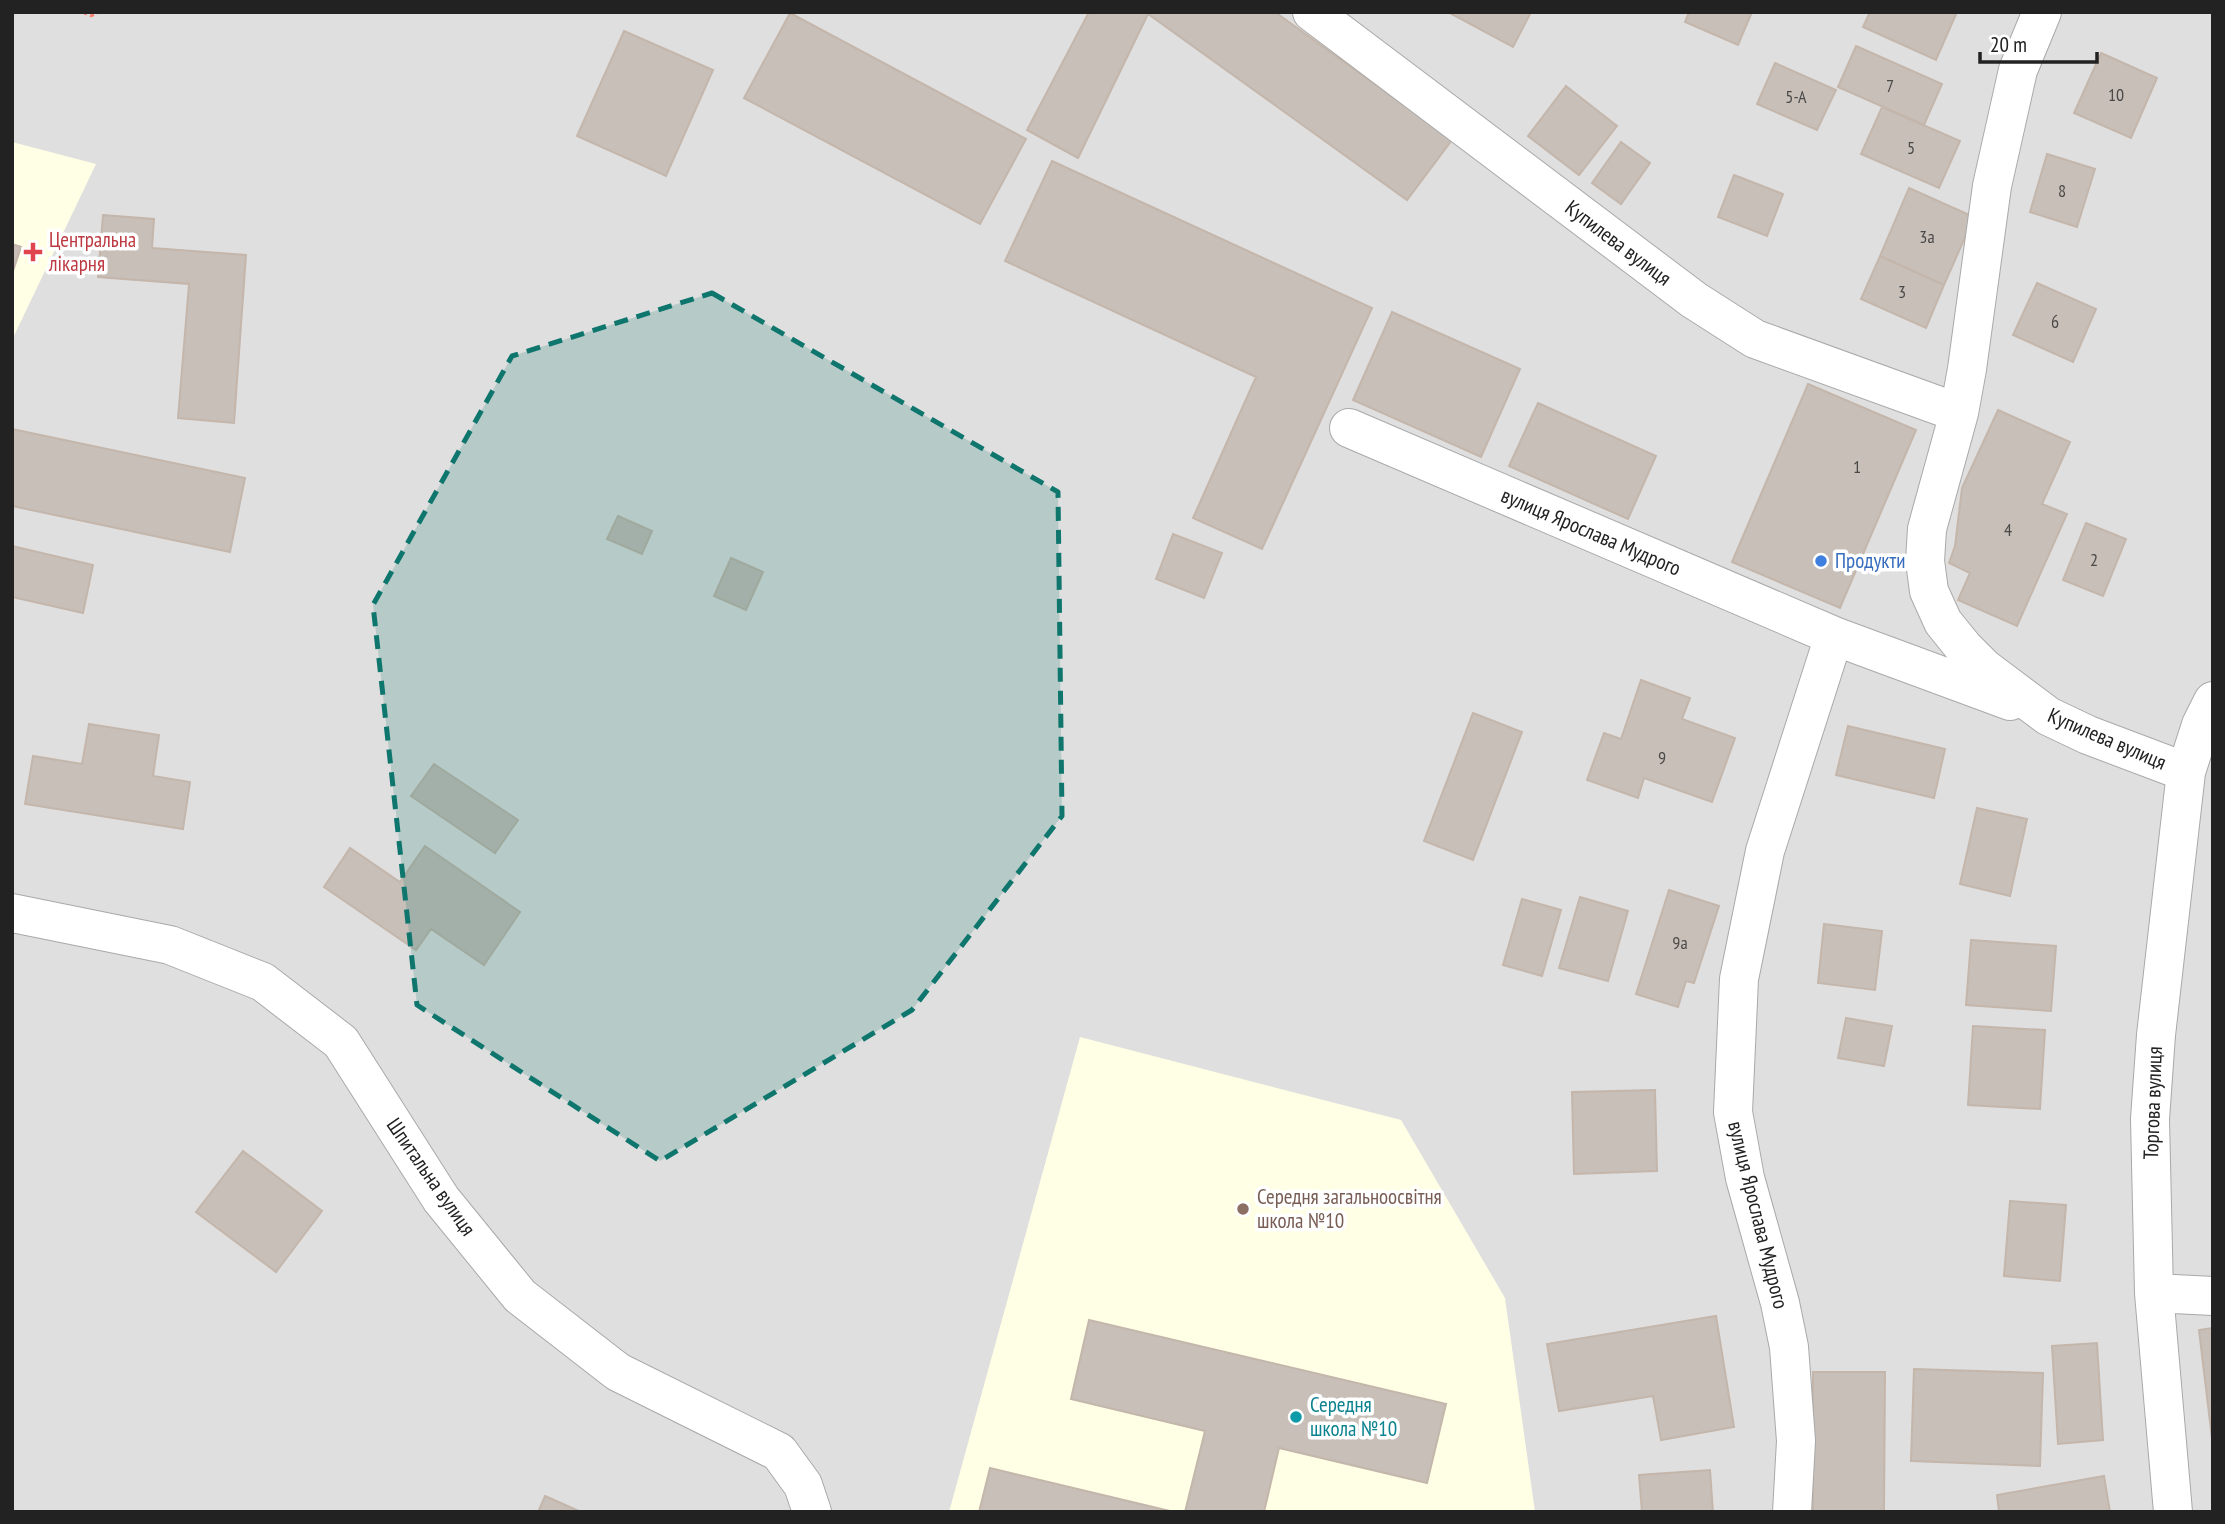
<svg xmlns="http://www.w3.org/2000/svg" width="2225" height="1524" font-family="'PT Sans Narrow',sans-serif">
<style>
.residential{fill:#e0dfdf}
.education{fill:#ffffe5}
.building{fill:#c7bfb8;stroke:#c4b6ab;stroke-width:2}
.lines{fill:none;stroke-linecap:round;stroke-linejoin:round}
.minor-casing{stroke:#a9a9a9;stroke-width:40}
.path{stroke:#fa8072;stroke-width:4.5;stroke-dasharray:3.5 3.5;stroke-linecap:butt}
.minor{stroke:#fff;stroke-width:38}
.marked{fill:#0f766e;fill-opacity:0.2;stroke:#0f766e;stroke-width:5;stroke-dasharray:14 9;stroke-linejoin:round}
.health-dot{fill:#e0444e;stroke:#fff;stroke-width:2.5}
.shop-dot{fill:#3f7fe0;stroke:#fff;stroke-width:2.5}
.education-dot{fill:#8d6e63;stroke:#fff;stroke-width:2.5}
.culture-dot{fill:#0f9aa8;stroke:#fff;stroke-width:2.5}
.labels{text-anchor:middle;stroke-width:7;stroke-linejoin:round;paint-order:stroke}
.number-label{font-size:18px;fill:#4b4948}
.health-label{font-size:21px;fill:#be3a42;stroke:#fff;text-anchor:start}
.street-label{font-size:21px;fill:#222;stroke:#fff}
.shop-label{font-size:21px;fill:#366cbe;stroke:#fff;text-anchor:start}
.education-label{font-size:21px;fill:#785e54;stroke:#fff;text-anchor:start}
.culture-label{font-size:21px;fill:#0d838f;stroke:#fff;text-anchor:start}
</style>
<rect width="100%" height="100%" fill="#f2efe9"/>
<!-- residential -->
<path class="residential" d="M12,12h2201v1500h-2201z"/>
<!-- education -->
<path class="education" d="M12,142l84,22 -84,176z
M1080,1037l321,83 104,178 30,214h-586z"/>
<!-- building -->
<path class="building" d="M1089,12h186l177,128 -45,60 -259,-186 -70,144 -51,-28z
M1448,12h83l-18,35z
M1689,12h63l-14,33 -53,-23z
M1870,12h87l-21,48 -73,-33z
M790,13l236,126 -46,85 -236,-126z
M624,31l89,39 -47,106 -89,-40z
M1856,46l86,38 -18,41 -86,-38z
M2101,53l56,25 -26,60 -57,-25z
M1775,63l61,27 -19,40 -60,-26z
M1566,86l51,40 -38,49 -51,-39z
M1882,107l78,34 -21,47 -78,-34z
M1621,142l29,21 -29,41 -29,-21z
M2047,154l48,15 -18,58 -47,-15z
M1052,161l320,147 -110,241 -69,-31 63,-141 -251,-116z
M1734,175l49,19 -16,42 -49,-19z
M1909,188l65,29 -30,68 -64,-29z
M103,215l51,4 -2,29 94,7 -12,168 -56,-5 11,-134 -91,-7z
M12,244l9,3 -9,27z
M1880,256l64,29 -18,43 -65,-29z
M2037,283l59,26 -23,53 -60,-27z
M1392,312l128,57 -39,88 -128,-57z
M1808,384l108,46 -76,178 -108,-46z
M1538,403l118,53 -28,63 -119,-53z
M1998,410l72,32 -28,62 25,10 -50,112 -59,-26 12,-27 -21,-10 6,-17 7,-58z
M12,429l233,49 -15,74 -218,-46z
M618,516l34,15 -10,23 -35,-15z
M2086,523l40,16 -23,57 -40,-16z
M1173,534l49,19 -18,45 -48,-19z
M12,546l81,19 -10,48 -71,-16z
M731,558l32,14 -17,38 -32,-14z
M1641,680l49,18 -8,21 53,19 -23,64 -68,-24 -6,20 -51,-18 17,-47 17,6z
M1473,713l49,19 -49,128 -49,-19z
M89,724l70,11 -6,41 37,6 -7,47 -158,-25 8,-48 49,8z
M1848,726l97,23 -11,49 -98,-23z
M434,764l84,56 -23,33 -84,-57z
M1977,808l50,11 -17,77 -50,-12z
M425,846l95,66 -36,53 -53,-36 -15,21 -92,-63 26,-39 50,34z
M1669,890l50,16 -25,77 -8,-2 -8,26 -42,-13z
M1580,897l48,14 -20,70 -49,-13z
M1522,899l39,11 -19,66 -39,-11z
M1824,924l58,7 -7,59 -57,-7z
M1971,940l85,6 -5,65 -85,-6z
M1846,1018l46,8 -8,40 -46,-8z
M1973,1026l72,4 -5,79 -72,-4z
M1655,1090l2,81 -83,3 -2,-82z
M243,1151l79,60 -46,61 -80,-60z
M2010,1201l56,4 -6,76 -56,-5z
M1716,1316l18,111 -73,13 -8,-44 -94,15 -12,-67z
M1089,1320l357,84 -19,79 -148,-35 -15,64h-79l20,-81 -134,-32z
M2213,1328v119l-14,-117z
M2097,1343l6,97 -45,4 -6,-98z
M1914,1369l129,4 -3,93 -129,-5z
M1813,1372h72l-1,140h-71z
M990,1468l184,44h-195z
M1710,1470l3,42h-71l-3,-37z
M2104,1476l6,36h-111l-2,-17z
M545,1496l36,16h-43z"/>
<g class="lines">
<defs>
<path id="minor" d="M1312,12l382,288 61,39 204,74
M2042,12l-24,58 -26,116 -25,183 -8,44 -32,116 -2,32 4,30 14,31 21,26 20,20 64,48 40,19 98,37
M1349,428l485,208 176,65
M12,913l158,32 93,37 78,60 100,157 79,97 98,76 161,80 24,33 9,27
M2154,1293l59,3
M1792,1512l4,-71 -7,-94 -9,-44 -35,-125 -12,-66 6,-133 26,-128 69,-215
M2173,1512l-19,-219 -4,-174 6,-84 30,-263 15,-47 12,-24"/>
</defs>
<!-- minor casing -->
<use href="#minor" class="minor-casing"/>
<!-- path -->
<path class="path" d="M84,12l7,3 7,-3"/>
<!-- minor -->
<use href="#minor" class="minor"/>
</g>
<!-- marked area -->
<path class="marked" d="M712,293l346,199 4,324 -150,194 -252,151 -243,-156 -44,-400 139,-249z"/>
<!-- markers -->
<path class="health-dot" d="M29.5 241.5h7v7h7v7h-7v7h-7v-7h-7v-7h7z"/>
<circle class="shop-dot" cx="1821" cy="561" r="7"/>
<circle class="education-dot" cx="1243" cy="1209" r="7"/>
<circle class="culture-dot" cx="1296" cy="1417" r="7"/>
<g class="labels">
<!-- number labels -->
<g class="number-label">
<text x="1890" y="92">7</text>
<text x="2116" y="101">10</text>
<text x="1796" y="103">5-А</text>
<text x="1911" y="154">5</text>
<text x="2062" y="197">8</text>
<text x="1927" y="243">3а</text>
<text x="1902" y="298">3</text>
<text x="2055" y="328">6</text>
<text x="1857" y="473">1</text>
<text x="2008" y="536">4</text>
<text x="2094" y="566">2</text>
<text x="1662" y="764">9</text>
<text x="1680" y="949">9а</text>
</g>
<!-- health labels -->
<g class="health-label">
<text x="49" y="247">Центральна<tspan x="49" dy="24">лікарня</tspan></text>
</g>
<!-- street labels -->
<g class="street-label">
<text transform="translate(1618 243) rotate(37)" y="7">Купилева вулиця</text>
<text transform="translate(1591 532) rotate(23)" y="7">вулиця Ярослава Мудрого</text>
<text transform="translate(2107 739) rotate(23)" y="7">Купилева вулиця</text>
<text transform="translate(2153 1103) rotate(-88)" y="7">Торгова вулиця</text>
<text transform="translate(431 1177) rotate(55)" y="7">Шпитальна вулиця</text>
<text transform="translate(1758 1215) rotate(76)" y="7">вулиця Ярослава Мудрого</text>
</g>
<!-- shop labels -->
<g class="shop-label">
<text x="1835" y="568">Продукти</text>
</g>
<!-- education labels -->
<g class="education-label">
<text x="1257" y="1204">Середня загальноосвітня<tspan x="1257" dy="24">школа №10</tspan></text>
</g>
<!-- culture labels -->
<g class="culture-label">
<text x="1310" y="1412">Середня<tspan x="1310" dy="24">школа №10</tspan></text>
</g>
</g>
<!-- border -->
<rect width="2225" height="1524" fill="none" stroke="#222222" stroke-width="28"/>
<!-- scale -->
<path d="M1980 52v10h117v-10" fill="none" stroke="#222222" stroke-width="3.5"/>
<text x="1990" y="52" font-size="21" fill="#222222" stroke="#ffffff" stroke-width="5" paint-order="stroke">20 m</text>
</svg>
